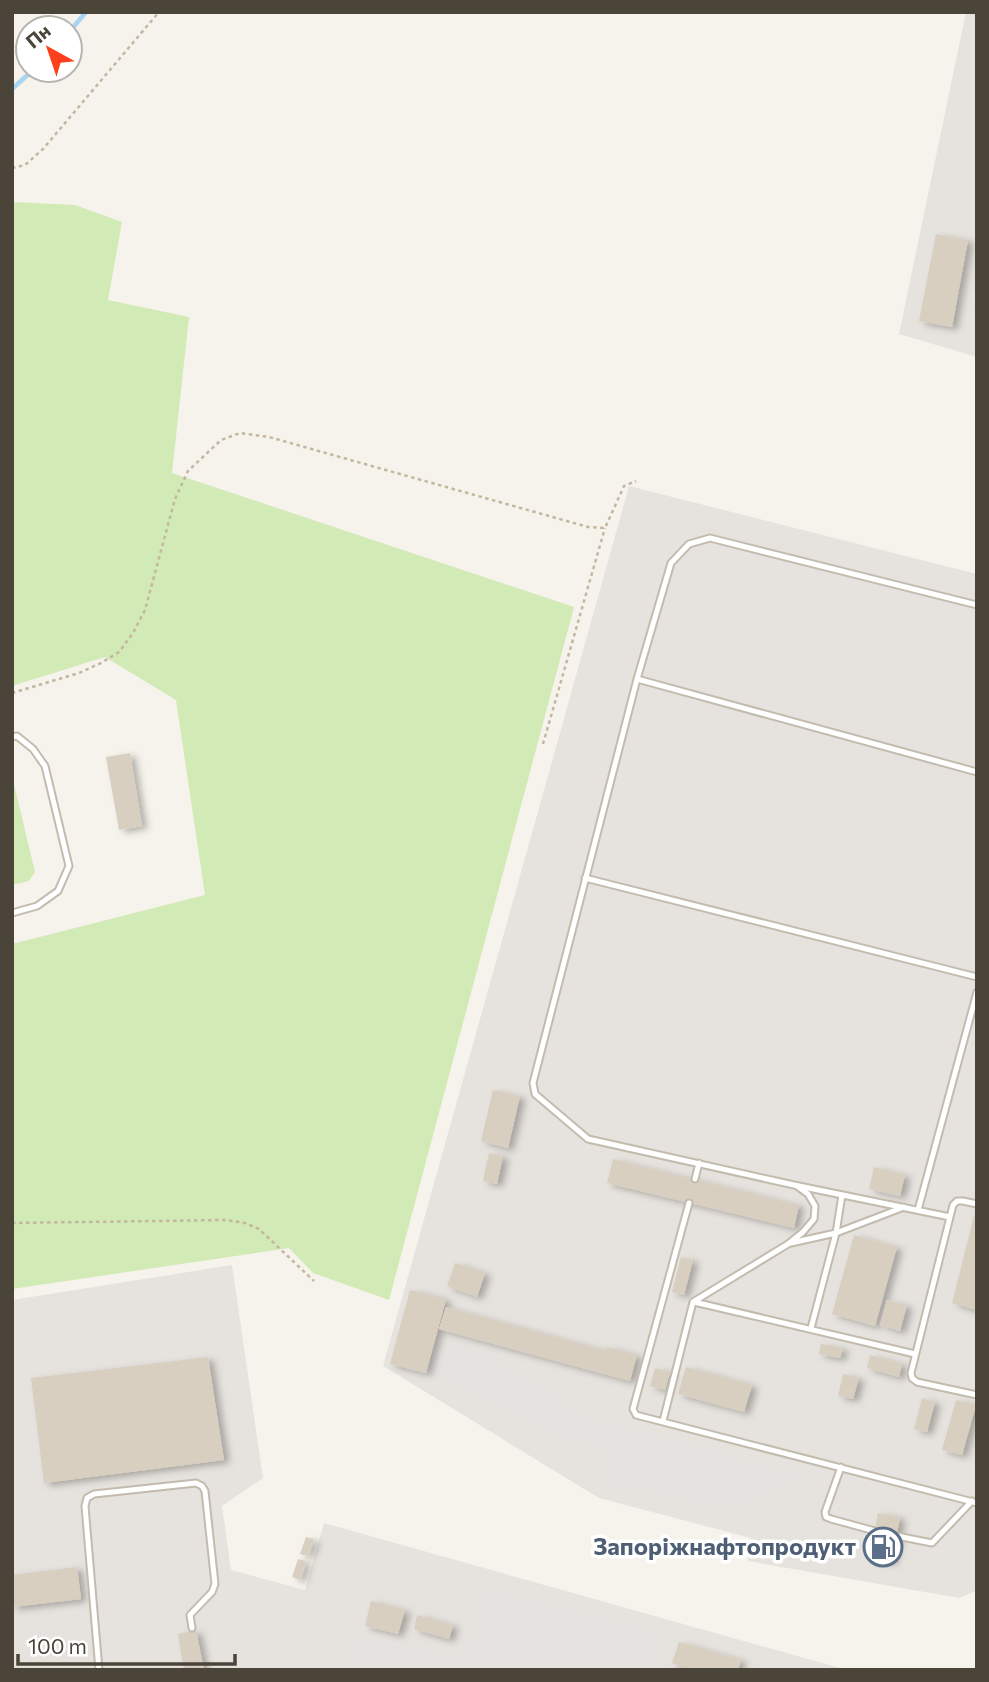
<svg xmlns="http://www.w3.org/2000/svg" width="989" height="1682" font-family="Commissioner,sans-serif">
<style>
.industrial{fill:#e6e2dd}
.green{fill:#d2eab5}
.parking{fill:#e5e3e0}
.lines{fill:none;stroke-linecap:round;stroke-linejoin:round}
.stream{stroke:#a9d4f2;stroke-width:4.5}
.building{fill:#d8cfc1;filter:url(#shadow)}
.lane-casing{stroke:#c2bbae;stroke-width:9}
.path{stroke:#c4b79f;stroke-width:2.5;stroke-dasharray:3.5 3.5;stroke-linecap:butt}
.lane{stroke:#fff;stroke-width:5}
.labels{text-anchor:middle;stroke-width:7;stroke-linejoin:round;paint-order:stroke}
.service-label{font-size:24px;font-weight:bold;fill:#4e5e75;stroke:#fff;text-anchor:end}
</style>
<defs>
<filter id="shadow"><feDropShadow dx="5.5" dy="3" stdDeviation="3.5" flood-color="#0004"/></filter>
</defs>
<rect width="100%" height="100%" fill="#f6f3ec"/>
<!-- industrial -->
<path class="industrial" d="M966,12h11v345l-78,-23z
M629,486l348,88v1016l-18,8 -211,-37 3,-23 -152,-40 -216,-132z
M232,1265l31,213 -41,28 9,64 74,20 19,-67 523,147h-835v-370z"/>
<!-- green -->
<path class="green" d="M12,202l63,3 47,17 -14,78 81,17 -17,156 402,134 -185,693 -76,-27 -24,-25 -277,41v-345l193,-49 -29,-195 -71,-43 -93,29z
M12,776l23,96 -6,9 -17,4z"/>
<!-- parking -->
<path class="parking" d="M440,1340l43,10 105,65 224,62 -75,34 -133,-27 8,-31 -66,-17 -115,-66z
M483,1586l187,49 -8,28 24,7h-337l10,-38 104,27z"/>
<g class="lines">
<!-- stream -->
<path class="stream" d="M70,31l16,-19
M12,89l21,-19"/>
</g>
<!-- building -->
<path class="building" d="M936,234l32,6 -16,87 -33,-6z
M130,753l12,73 -23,4 -13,-73z
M493,1090l27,6 -12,52 -27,-7z
M489,1153l14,3 -6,28 -14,-3z
M613,1159l186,46 -5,23 -187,-45z
M874,1167l31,8 -5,21 -31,-7z
M974,1216l3,1v93l-25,-7z
M854,1235l43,12 -22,79 -43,-12z
M681,1257l12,3 -9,35 -12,-3z
M455,1263l30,10 -8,24 -30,-11z
M410,1290l36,9 -20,74 -36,-9z
M887,1300l20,5 -7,26 -20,-6z
M446,1307l160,44 1,-4 30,8 -7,26 -191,-52z
M821,1344l22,4 -3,10 -21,-4z
M870,1355l32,9 -3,13 -32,-9z
M208,1357l16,103 -180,23 -13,-105z
M686,1367l66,18 -8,27 -66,-18z
M655,1368l15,4 -5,18 -15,-4z
M843,1374l16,4 -6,21 -15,-3z
M922,1398l13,4 -8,30 -13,-3z
M956,1400l20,5 -14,50 -20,-5z
M878,1513l22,4 -8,45 -22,-4z
M306,1537l8,2 -6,17 -8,-2z
M298,1559l8,2 -6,19 -8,-3z
M77,1567l4,32 -69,8v-32z
M371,1601l34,9 -7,24 -33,-8z
M417,1615l36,10 -4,14 -35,-10z
M196,1630l8,40h-20l-6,-36z
M679,1642l62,18 -3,10h-44l-22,-7z"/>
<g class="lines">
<defs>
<path id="lane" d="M637,679l340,93
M12,737l5,-1 16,13 12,17 24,100 -11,25 -21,15 -25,7
M585,878l392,99
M695,1179l4,-16
M689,1203l-56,206 3,6 341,88
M977,1204l-14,-3h-6l-4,4 -42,168 1,5 5,4 60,13
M918,1210l59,-218
M950,1217l-156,-32 -206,-46 -53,-45 -2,-11 104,-404 34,-116 18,-19 21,-6 267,67
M791,1243l45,-10 6,-38
M694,1302l221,52
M811,1328l25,-95 68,-26
M663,1421l30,-119 95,-58 15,-12 11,-13 1,-13 -7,-12 -11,-8
M841,1467l-16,45 1,5 5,2 44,12
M897,1536l35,7 40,-42
M99,1670l-14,-164 2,-8 7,-4 102,-11 6,3 3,5 10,93 -3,8 -22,23 2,13"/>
</defs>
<!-- lane casing -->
<use href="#lane" class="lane-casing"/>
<!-- path -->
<path class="path" d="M12,168l13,-3 18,-16 116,-137
M12,693l67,-20 22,-10 18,-11 14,-19 12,-23 30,-111 13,-28 33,-31 19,-7 29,4 319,90 17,1 19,-42 12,-5
M543,744l62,-216
M12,1223l214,-3 19,3 14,6 55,52"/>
<!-- lane -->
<use href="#lane" class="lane"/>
</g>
<!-- icons -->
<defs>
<symbol id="fuel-ring" viewBox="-11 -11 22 22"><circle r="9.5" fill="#fff" stroke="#5c6f8a" stroke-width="1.5"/><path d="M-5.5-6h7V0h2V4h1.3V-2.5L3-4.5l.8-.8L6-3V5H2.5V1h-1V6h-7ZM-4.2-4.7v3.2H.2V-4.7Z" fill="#5c6f8a"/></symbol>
</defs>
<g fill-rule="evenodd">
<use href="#fuel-ring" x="861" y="1525" width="44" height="44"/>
</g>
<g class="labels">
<!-- service labels -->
<g class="service-label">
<text x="856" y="1555">Запоріжнафтопродукт</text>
</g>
</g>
<!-- border -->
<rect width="989" height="1682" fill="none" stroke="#4b4439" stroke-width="28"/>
<!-- north arrow -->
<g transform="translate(49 49) rotate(320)"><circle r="33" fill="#ffffff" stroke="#b7b4b0" stroke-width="2"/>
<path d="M0-5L12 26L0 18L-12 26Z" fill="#fc3f1d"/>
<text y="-10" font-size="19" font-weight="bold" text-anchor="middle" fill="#4b4439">Пн</text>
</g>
<!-- scale -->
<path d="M18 1654v10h217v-10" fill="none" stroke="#4b4439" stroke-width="3.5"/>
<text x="28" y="1654" font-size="21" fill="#4b4439" stroke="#ffffff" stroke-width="5" paint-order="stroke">100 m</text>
</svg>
